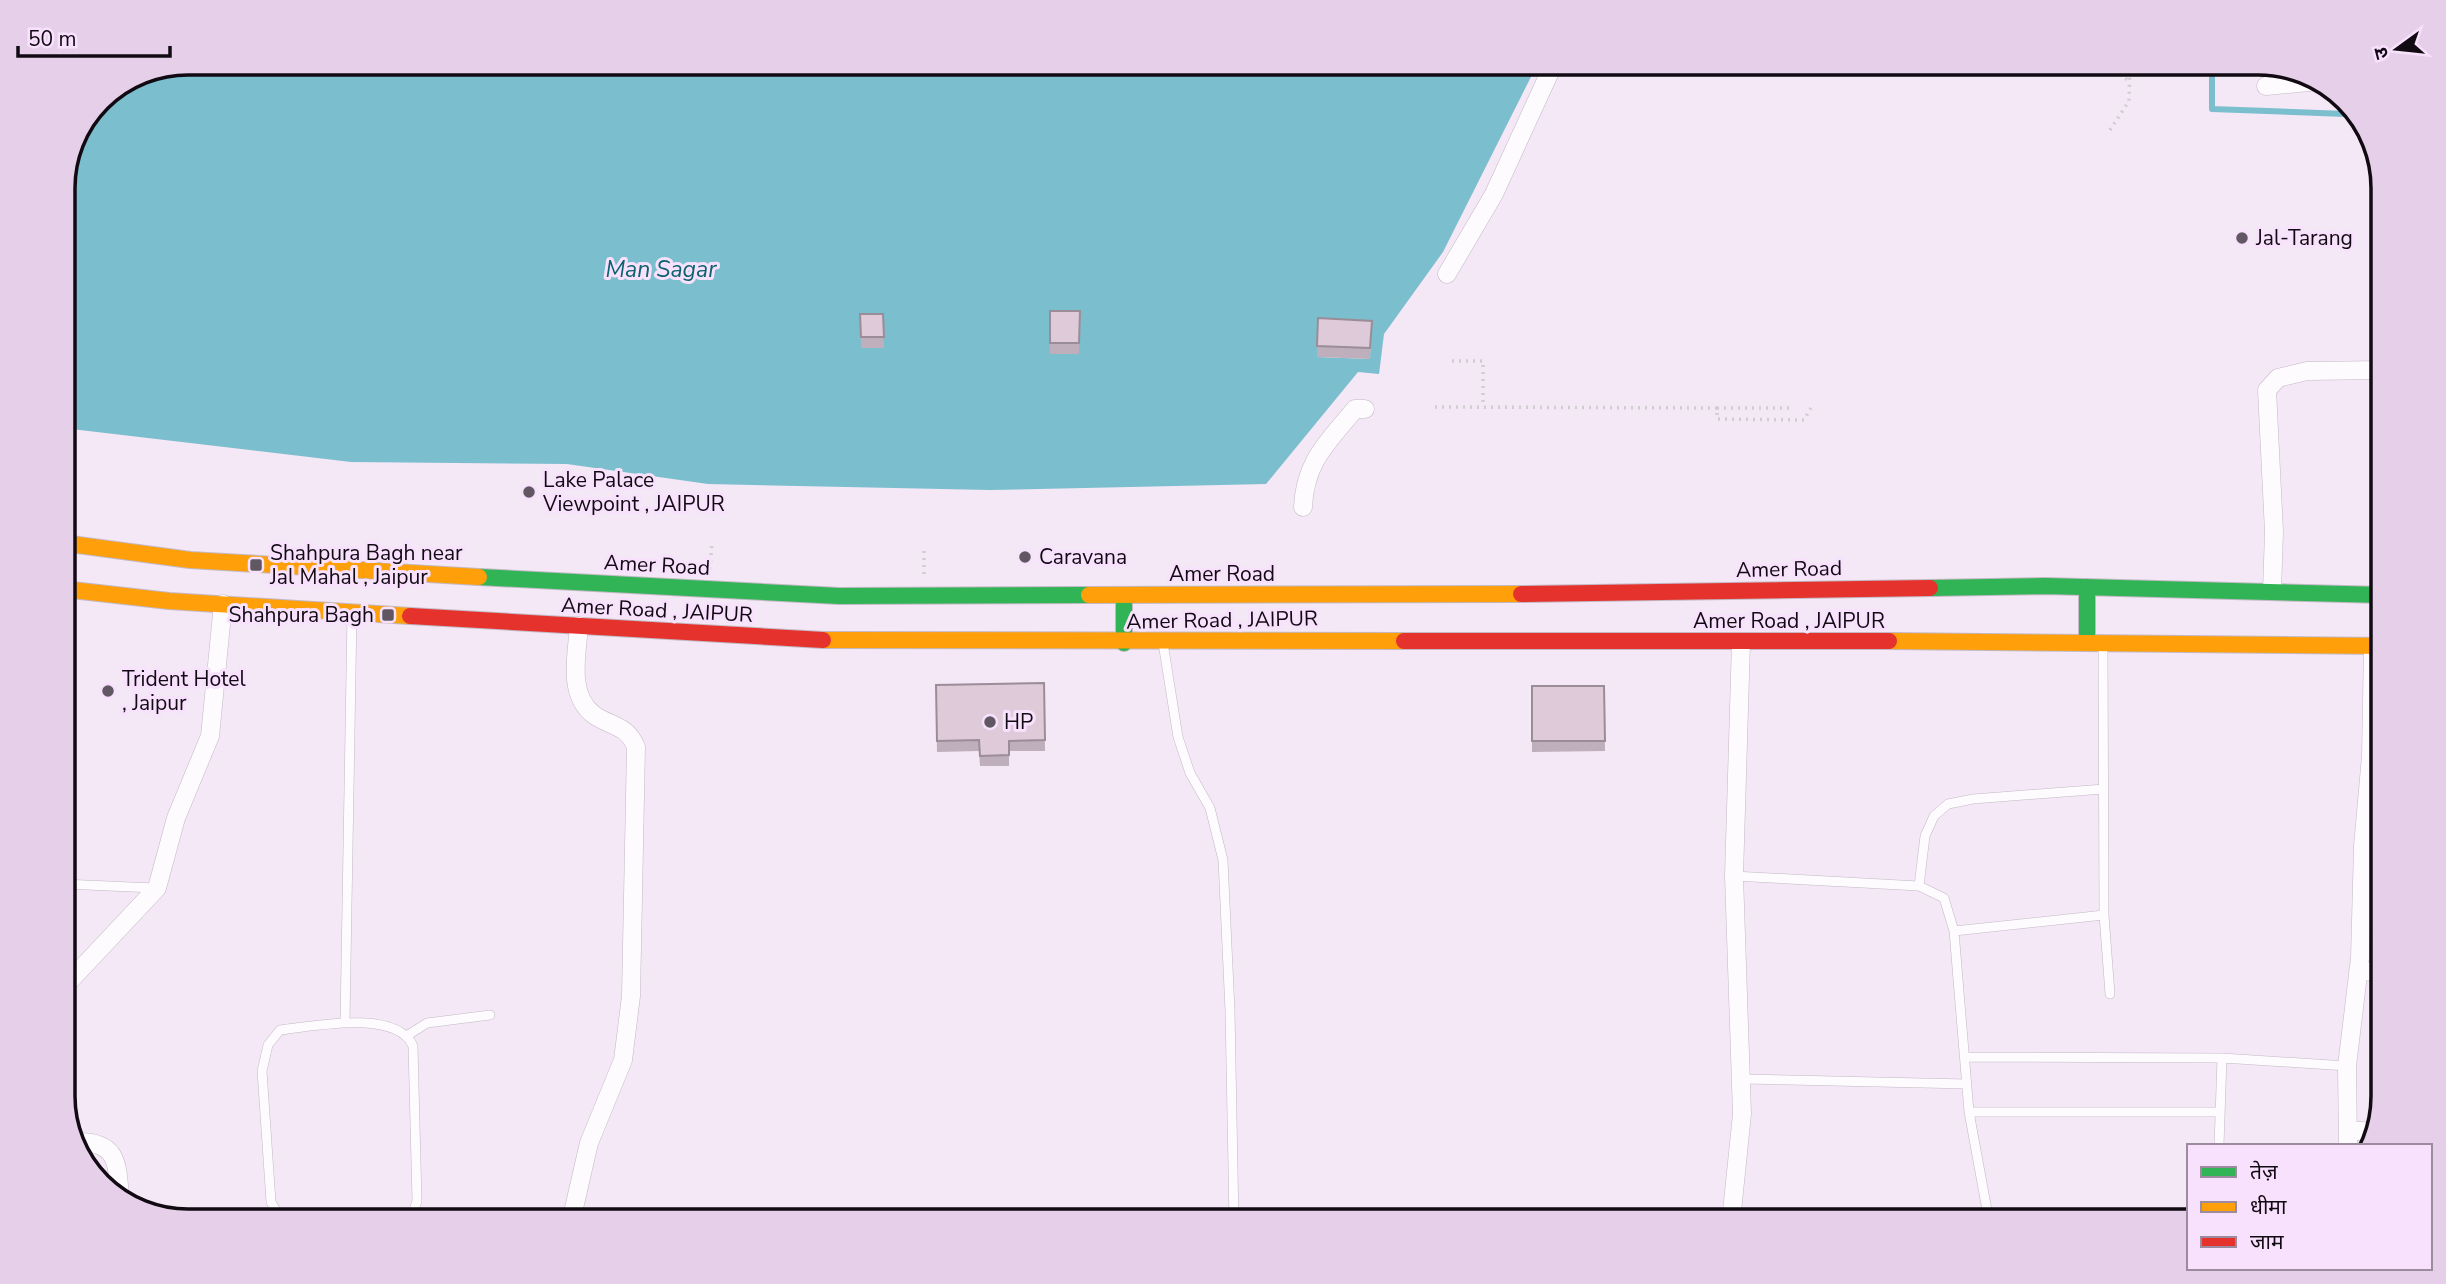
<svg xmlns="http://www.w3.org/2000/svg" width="2446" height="1284" font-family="'Nunito Sans','Noto Sans Devanagari',sans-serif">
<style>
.water{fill:#7bbece;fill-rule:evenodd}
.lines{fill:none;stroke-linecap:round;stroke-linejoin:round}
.stream{stroke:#7bbece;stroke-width:6}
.lane-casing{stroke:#c2b9c4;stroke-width:10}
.street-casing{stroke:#c2b9c4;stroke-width:19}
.fast-casing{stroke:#c2b9c4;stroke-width:18}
.slow-casing{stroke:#c2b9c4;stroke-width:18}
.jam-casing{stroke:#c2b9c4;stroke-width:18}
.path{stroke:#d0cdd1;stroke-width:3.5;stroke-dasharray:2 5;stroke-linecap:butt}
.lane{stroke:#fdfbfe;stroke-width:9}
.street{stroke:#fdfbfe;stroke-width:18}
.fast{stroke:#30b455;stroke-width:16}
.slow{stroke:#ff9f0a;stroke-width:16}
.jam{stroke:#e5322d;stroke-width:16}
.wall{fill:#bfaebb}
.building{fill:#decad9;stroke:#9b8d98;stroke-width:2}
.poi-dot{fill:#615762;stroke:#f8e1fc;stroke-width:2.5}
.labels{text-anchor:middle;stroke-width:6;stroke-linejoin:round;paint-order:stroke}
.poi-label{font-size:21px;fill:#120a13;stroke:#f8e1fc;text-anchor:start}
.street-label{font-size:21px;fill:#120a13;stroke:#f8e1fc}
.water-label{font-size:23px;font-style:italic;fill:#0c626e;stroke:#f8e1fc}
.rim{fill:none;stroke:#120a13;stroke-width:3.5}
</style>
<rect width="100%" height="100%" fill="#f4e7f6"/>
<!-- water -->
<path class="water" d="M189 63H1538L1443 252 1384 334 1379 374 1358 372 1266 484 990 490 708 484 567 464 351 462 63 428V181L100 100 141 72ZM1371 332 1370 359 1317 357Z"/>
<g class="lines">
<!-- stream -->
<path class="stream" d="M2212 63V109L2346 114 2365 127"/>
<!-- lane casing -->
<g class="lane-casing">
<path id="lane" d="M1163 643 1178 737 1190 773 1210 808 1223 860 1230 1011 1234 1221
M2103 646 2104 915 2110 994
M1734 876 1919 886 1944 898 1954 931
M63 884 155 888
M1919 886 1925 836 1934 816 1948 804 1973 799 2104 789
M345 1022 352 614
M408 1035 427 1023 490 1015
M1966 1057 2222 1058 2347 1066
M1742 1079 1967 1084
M1969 1112H2220
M2219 1146 2222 1058
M282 1221 271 1202 262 1071 268 1045 280 1030C313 1026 397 1009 413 1046L417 1201 412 1216 405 1221
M1989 1221 1969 1112 1954 931 2104 915"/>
</g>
<!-- street casing -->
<g class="street-casing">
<path id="street" d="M2266 86 2319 81
M1447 274 1494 194 1554 63
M1303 507C1305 461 1328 442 1355 409H1365
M2272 591 2274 532 2267 390 2278 378 2307 371 2383 370
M2358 971 2383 972
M63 988 157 888 176 818 210 736 223 604
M2348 1130 2374 1132
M76 1142C118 1141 117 1163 120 1197
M2348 1146 2347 1066 2360 958 2363 846 2371 756 2373 646
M186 1218V1220
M571 1221 589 1143 623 1060 631 996 636 747C627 725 612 727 594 715 567 695 577 654 579 626
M1731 1221 1742 1114 1734 876 1741 642"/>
</g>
<!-- fast casing -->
<g class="fast-casing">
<path id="fast" d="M479 577 839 596 1089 595
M2087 587V643
M1930 588 2045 586 2383 595
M1124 595V643"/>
</g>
<!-- slow casing -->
<g class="slow-casing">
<path id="slow" d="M63 543 190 560 479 577
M63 589 169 601 410 616
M1089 595 1521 594
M823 640 1404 641
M1889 641 2383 646"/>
</g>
<!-- jam casing -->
<g class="jam-casing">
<path id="jam" d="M1521 594 1930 588
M410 616 823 640
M1404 641H1889"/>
</g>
<!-- path -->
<path class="path" d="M2102 63 2129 81
M2110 130 2129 101 2130 63
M1452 361H1483V407
M1435 407 1717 408
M1789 408H1717V419L1804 420 1811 408
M710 569 712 542
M924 574V548"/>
<!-- lane -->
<use href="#lane" class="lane"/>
<!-- street -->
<use href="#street" class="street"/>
<!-- fast -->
<use href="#fast" class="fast"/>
<!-- slow -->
<use href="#slow" class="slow"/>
<!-- jam -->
<use href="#jam" class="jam"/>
</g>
<!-- wall -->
<path class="wall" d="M1050 311H1080L1079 354H1050Z
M860 314H883L884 348H861Z
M1372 321 1370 359 1317 357V346Z
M1044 683 1045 751H1009V766H980L979 751 937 752 936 685Z
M1532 686H1604L1605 751 1532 752Z"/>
<!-- building -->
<path class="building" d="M1050 311H1080L1079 343H1050Z
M860 314H883L884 337H861Z
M1318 318 1372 321 1370 348 1317 346Z
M1044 683 1045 740 1009 741V755L980 756 979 740 937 741 936 685Z
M1532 686H1604L1605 741H1532Z"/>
<!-- markers -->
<g class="poi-dot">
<circle cx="2242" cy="238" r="7"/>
<circle cx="529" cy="492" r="7"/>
<circle cx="1025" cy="557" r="7"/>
<rect x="249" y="558" width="14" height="14" rx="3.5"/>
<rect x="381" y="608" width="14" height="14" rx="3.5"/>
<circle cx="108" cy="691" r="7"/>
<circle cx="990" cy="722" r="7"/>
</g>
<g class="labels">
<!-- poi labels -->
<g class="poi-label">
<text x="2256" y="245">Jal-Tarang</text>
<text x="543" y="487">Lake Palace<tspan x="543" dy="24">Viewpoint , JAIPUR</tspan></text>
<text x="270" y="560">Shahpura Bagh near<tspan x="270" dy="24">Jal Mahal , Jaipur</tspan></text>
<text x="1039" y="564">Caravana</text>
<text x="374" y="622" text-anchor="end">Shahpura Bagh</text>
<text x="122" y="686">Trident Hotel<tspan x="122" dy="24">, Jaipur</tspan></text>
<text x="1004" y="729">HP</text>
</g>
<!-- street labels -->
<g class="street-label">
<text transform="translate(657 565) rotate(3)" y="7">Amer Road</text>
<text transform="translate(1789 569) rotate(-1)" y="7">Amer Road</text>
<text x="1222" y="581">Amer Road</text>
<text transform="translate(657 610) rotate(3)" y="7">Amer Road , JAIPUR</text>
<text transform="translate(1222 620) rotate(-1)" y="7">Amer Road , JAIPUR</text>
<text x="1789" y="628">Amer Road , JAIPUR</text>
</g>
<!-- water labels -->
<g class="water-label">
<text x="661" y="277">Man Sagar</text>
</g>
</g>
<!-- crop -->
<path d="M0 0H2446V1284H0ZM188 75H2258A113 113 0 0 1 2371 188V1096A113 113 0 0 1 2258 1209H188A113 113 0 0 1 75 1096V188A113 113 0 0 1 188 75Z" fill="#e6d0e9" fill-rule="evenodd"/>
<path class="rim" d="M188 75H2258A113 113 0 0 1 2371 188V1096A113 113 0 0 1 2258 1209H188A113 113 0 0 1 75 1096V188A113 113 0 0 1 188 75Z"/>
<!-- legend -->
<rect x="2187" y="1144" width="245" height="126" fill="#f8e1fc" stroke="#9c8b9f" stroke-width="2"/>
<rect x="2201" y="1167" width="35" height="10" fill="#30b455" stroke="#9c8b9f" stroke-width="2"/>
<text x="2250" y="1179" font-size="21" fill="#120a13">तेज़</text>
<rect x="2201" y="1202" width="35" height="10" fill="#ff9f0a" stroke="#9c8b9f" stroke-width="2"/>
<text x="2250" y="1214" font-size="21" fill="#120a13">धीमा</text>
<rect x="2201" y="1237" width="35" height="10" fill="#e5322d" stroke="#9c8b9f" stroke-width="2"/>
<text x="2250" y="1249" font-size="21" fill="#120a13">जाम</text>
<!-- north arrow -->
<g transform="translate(2397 49) rotate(255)" stroke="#f8e1fc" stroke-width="5" paint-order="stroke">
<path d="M0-5L12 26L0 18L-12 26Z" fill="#120a13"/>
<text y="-10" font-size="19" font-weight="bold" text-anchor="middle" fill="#120a13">उ</text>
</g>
<!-- scale -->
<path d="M18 46v10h152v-10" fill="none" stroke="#120a13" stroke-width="3.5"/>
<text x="28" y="46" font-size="21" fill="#120a13" stroke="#f8e1fc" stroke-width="5" paint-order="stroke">50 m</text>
</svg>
